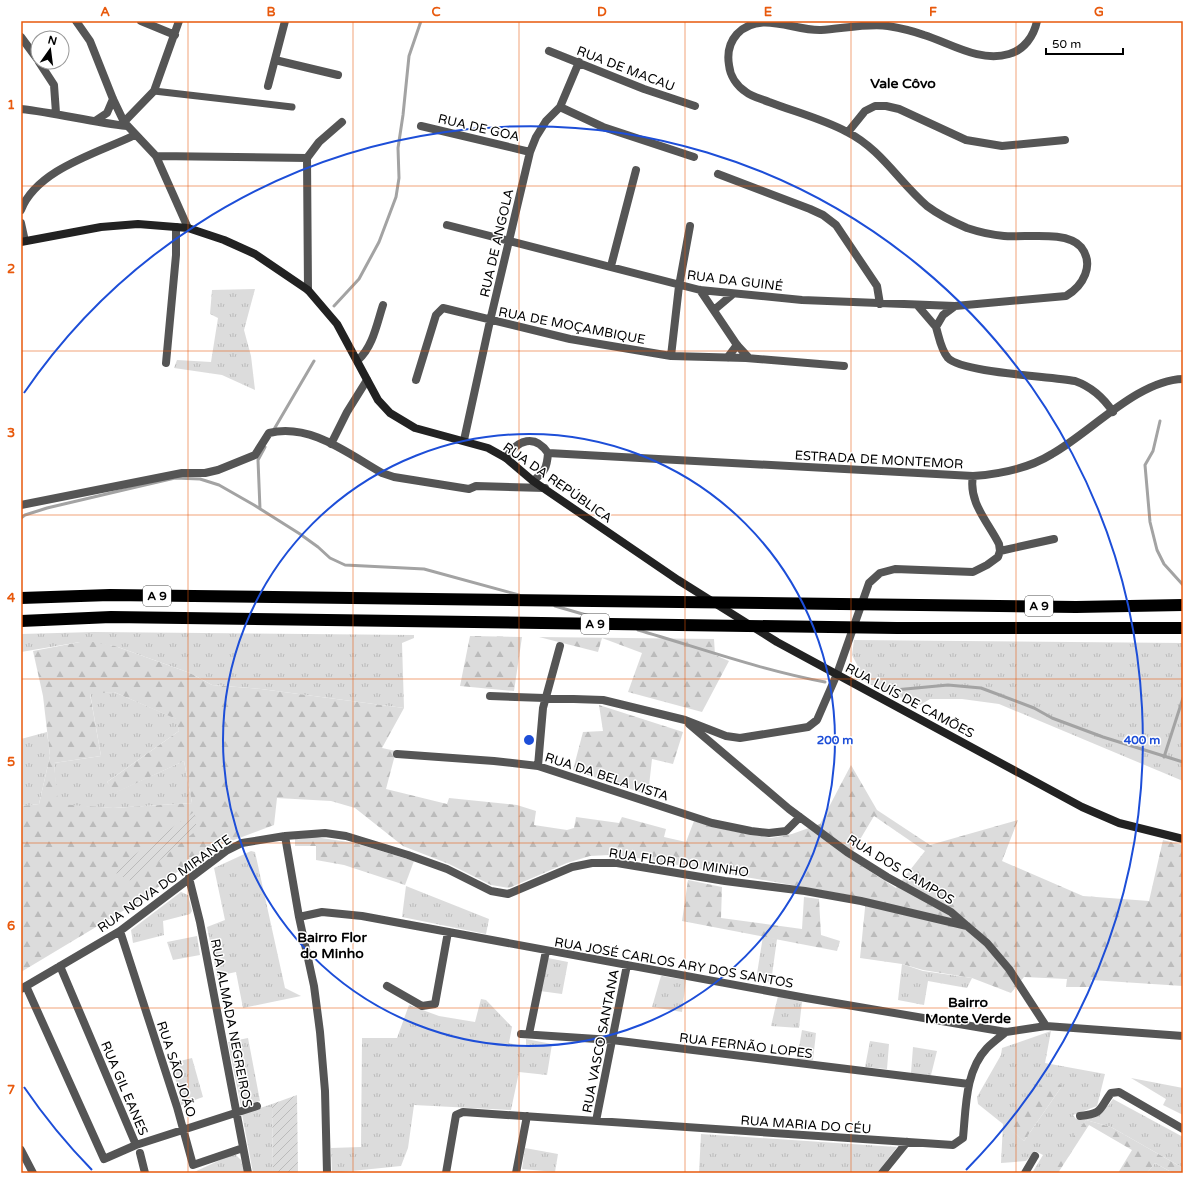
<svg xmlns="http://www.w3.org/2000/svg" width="1204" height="1194" font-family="'Varela Round',sans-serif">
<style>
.grass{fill:url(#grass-tufts);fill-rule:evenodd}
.forest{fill:url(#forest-firs);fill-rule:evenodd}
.garden{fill:url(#garden-furrows)}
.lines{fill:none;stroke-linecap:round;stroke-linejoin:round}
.stream{stroke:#a3a3a3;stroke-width:3}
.pedestrian{stroke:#555;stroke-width:7}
.minor{stroke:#555;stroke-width:8}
.tertiary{stroke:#555;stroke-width:8}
.secondary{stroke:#222;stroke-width:8}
.motorway{stroke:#000;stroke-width:12}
.grid{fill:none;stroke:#e8590c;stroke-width:1;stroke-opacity:0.55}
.ring{fill:none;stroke:#1d4ed8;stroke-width:2}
.labels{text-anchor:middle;stroke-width:3;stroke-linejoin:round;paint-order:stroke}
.shield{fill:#fff;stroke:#4c4c4c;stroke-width:1}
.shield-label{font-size:12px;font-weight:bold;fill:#000}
.street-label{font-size:13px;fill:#000;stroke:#fff}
.neighbourhood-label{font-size:14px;font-weight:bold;fill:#000;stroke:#fff}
.centre{fill:#1d4ed8;stroke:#fff;stroke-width:2}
.ring-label{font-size:12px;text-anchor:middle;font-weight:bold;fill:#1d4ed8;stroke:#fff;stroke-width:3;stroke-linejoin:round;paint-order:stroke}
.neatline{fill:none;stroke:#e8590c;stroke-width:1.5}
.grid-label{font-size:13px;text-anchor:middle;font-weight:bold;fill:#e8590c}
</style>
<defs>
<pattern id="grass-tufts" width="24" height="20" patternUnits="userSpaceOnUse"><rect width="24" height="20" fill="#dcdcdc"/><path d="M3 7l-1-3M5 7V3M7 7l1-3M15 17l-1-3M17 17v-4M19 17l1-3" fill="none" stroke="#bbb"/></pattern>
<pattern id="forest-firs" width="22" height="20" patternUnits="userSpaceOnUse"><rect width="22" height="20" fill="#dcdcdc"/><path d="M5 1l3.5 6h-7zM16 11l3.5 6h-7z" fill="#bbb"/></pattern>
<pattern id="garden-furrows" width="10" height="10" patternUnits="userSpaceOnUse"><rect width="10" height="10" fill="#dcdcdc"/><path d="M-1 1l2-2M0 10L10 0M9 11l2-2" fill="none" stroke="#bbb"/></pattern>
</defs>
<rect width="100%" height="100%" fill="#fff"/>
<!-- grass -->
<path class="grass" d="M255 289 244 330 251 356 255 390 222 375 174 368 177 360 211 362 218 318 210 314 212 290Z
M94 632 414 635V638L402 643 404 708 261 689 212 685 190 673 115 646 80 642 21 652V634Z
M854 640 1183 643V781L999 704 962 699H930L920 705 879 689 866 682 852 655Z
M114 692 177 719 179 731 107 782 116 792 184 761 192 803 113 808 57 805 54 763 101 756 90 693Z
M47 732 50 756 39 804 21 806V739Z
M251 851 255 852 285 988 301 996 243 1008 236 972 217 976 207 927 225 920 214 868Z
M406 886 489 919 486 934 402 917Z
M181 892 188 895 192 911 190 914 163 921 164 935 133 943 131 930Z
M197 936 200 955 173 960 167 942Z
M763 936 777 939 771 982 756 980Z
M548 958 568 962 562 994 540 991Z
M902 964 923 971 972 978 967 988 928 981 924 1005 898 1000Z
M661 976 686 980 682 1012 652 1007Z
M778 996 802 1002 799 1028 771 1026Z
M481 999 486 1000 512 1027 509 1043 526 1047V1039L552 1044 547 1075 519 1072 511 1110 414 1105 408 1148 401 1166 332 1173 331 1148 361 1147 362 1038H397L409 1005 439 1016 475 1022Z
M802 1030 816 1033 813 1060 797 1059Z
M1051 1031 1045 1063 1105 1074 1097 1106 1073 1115 1076 1119 1108 1106 1113 1099 1183 1137V1168L1111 1127 1086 1120 1050 1173H1032L1043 1155 1035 1151 1026 1161 1001 1163 1003 1124 978 1104 977 1097 1001 1055 1002 1048ZM1062 1086 1024 1141 1008 1127Z
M248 1038 260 1101 241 1106 228 1042Z
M870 1041 889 1044 887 1069 865 1067Z
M913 1047 937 1051 931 1075 911 1073Z
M192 1058 203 1097 181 1105 172 1063Z
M1131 1078 1183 1088V1115L1163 1105 1166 1099Z
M272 1104 273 1173H253L242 1114Z
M701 1134 897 1147 877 1173H699Z
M525 1148 558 1154 555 1172 522 1169Z
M231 1155H236L241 1160 244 1173H192Z
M1155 1163 1173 1173H1147Z"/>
<!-- forest -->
<path class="forest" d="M470 636 522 637 514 691 460 686Z
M539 637 714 639 715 655 729 661 702 712 628 692 642 653 602 638 598 652Z
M80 642H93L115 646 190 673 212 685 261 689 404 708 382 748 396 751 386 789 447 804 449 798 517 805 536 811 534 825 567 830 574 828 576 817 619 823 622 817 666 829 664 837 686 842 694 821 727 830 771 838 792 834 820 824 851 765 877 810 930 845 1018 820 1002 861 1083 896 1149 901 1163 840 1183 845V986L1091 980 1090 987H1066L1067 979 1024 977 1011 993 972 978 923 970 902 964 860 958 866 898 632 857 609 855 590 856 567 863 509 888 491 885 449 864 403 846 355 808 331 801 277 798 274 825 202 852 146 897 21 972V806L39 804 50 756 43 696 33 651ZM114 692 176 719 179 731 107 782 115 793 184 761 192 803 113 808 58 804 54 763 101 756 90 694ZM874 816 925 851 896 888 849 858Z
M599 705 683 732 673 764 652 759 648 795 573 770 583 732 603 731Z
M315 837 355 843 414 861 405 885 344 865 316 860V846H295V839Z
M688 880 722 887 721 918 802 929 804 897 819 899 821 935 840 941 837 951 682 921Z
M1048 1076 1062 1086 1024 1141 1007 1127Z
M1086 1120 1111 1127 1183 1168V1173H1173L1155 1163 1147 1173H1118L1132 1150 1089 1125 1058 1173H1050L1053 1163Z"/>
<!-- garden -->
<path class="garden" d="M194 812 197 830 133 882 112 871Z
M297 1095 298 1173H273L272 1104Z"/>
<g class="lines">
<!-- stream -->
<path class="stream" d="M334 306 359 279 379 242 396 197 399 178 398 148 403 115 409 56 421 21
M1160 421 1153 451 1145 465 1150 522 1157 550 1164 564 1183 585
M273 431 314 361
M260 509 258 460 265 447
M21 518 25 515 47 508 132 488 175 478 200 479 219 485 254 505 300 534 318 547 330 558 345 565 424 569 519 595
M555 606 600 619
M638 630C700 648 761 670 825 682
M884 691 948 685 981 688 1034 708 1052 718 1103 737 1183 762
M1164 757 1183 698"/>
<!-- pedestrian -->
<path class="pedestrian" d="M154 91 292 107"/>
<!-- minor -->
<path class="minor" d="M76 21 90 41 113 99 124 122 156 156 188 228
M141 21 175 35
M1037 21C1034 36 1024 50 1009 54 980 63 950 43 924 35 913 31 900 28 888 26 868 23 841 29 821 30 793 31 760 10 737 34 729 43 727 53 729 65 730 76 737 86 746 92 752 97 762 99 769 102 795 112 823 119 847 132 881 149 899 182 927 206 939 215 953 222 967 228 979 232 992 235 1004 236 1024 238 1067 230 1081 247 1095 265 1083 286 1066 296L955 306 943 315 936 327C939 337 941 350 948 358 963 373 1050 376 1075 381 1092 387 1103 397 1113 412
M21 37 38 60
M549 51 644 89 695 106
M275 60 338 75
M39 62 54 85 56 113
M268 86 285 21
M560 107 603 127 694 157
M21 109C57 113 91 122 127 126
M95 121 107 113 113 99
M124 122 154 91 179 21
M421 126 530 152
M848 132 865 111 875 106H886L899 109 966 140 1002 146 1065 140
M156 156 307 158
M718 174 810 209 823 215 836 225 877 286 880 304
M21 210C37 169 98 153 135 135
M21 223 25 241
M447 225 700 290 802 300 955 306
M611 266 636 170
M308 290 307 158 319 142 342 122
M700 290 737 345 749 358
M918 306 936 327
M714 310 733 294
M671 356 679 286 690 226
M358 360C373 347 377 323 383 305
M166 363 176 255V227
M416 380 436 315 443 308 570 339 671 356 746 358 844 366
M464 440 490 321 530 152 536 137 546 121 560 107 579 62
M331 444 347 412 367 380
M548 453 973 476C1001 474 1028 469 1052 454 1091 432 1138 380 1183 379
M506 458C518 439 535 434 548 453 547 468 545 471 533 481
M21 505 182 473H205L218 470 255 455 269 433C311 423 348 454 382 473L394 477 469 489 476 486 545 488
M1000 551 1054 539
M490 696 603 700 685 720 726 736 740 738 808 727 817 720 837 674 869 583 880 573 895 569 973 572 987 565 998 557 1000 551 999 544C988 522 968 502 973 476
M689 724 789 809 847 852 887 877 951 912 967 926 987 943 1009 969 1046 1026
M397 754 494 761 538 766 712 823 751 831 769 833 786 831 800 817
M538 766 543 708 560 646
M285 836 299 917 314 986 320 1032 325 1091 327 1173
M189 878 200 922 248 1173
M299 917 322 912 362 916 806 998 1006 1032 1046 1026 1183 1036
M120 931 177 1107 193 1165 243 1148
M26 986 104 1159 136 1145 60 966
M387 986 422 1006 435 1004 448 932
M21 989 120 931 226 851 242 843 285 836 325 833 346 836 408 855 447 869 491 891 508 894 572 867 592 863H617L725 881 805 891 861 901 967 926
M521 1034 612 1040 969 1084
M529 1034 546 951
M1080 1116C1103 1114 1099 1109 1111 1093L1119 1092 1183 1129
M596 1121 627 965
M136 1145 257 1106
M21 1150 33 1173
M140 1153 145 1173
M446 1173 456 1115 463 1112 953 1145 963 1138C966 1108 965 1071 987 1048 993 1042 1000 1037 1006 1032
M516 1173 527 1116
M882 1173 907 1142
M1025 1173 1035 1156"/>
<!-- tertiary -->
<path class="tertiary" d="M728 357 737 345"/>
<!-- secondary -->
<path class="secondary" d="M21 242 101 227 138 224 188 228 224 240 255 254 308 290 337 324 378 400 390 413 415 428 488 448 506 458 533 481 678 580 777 642 1082 807 1119 823 1183 839"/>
<!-- motorway -->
<path class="motorway" d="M21 598 110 595 1076 607 1183 605
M21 621 111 617 897 628H1183"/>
</g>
<!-- grid -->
<path class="grid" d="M188 21V1173M353 21V1173M519 21V1173M685 21V1173M851 21V1173M1016 21V1173M21 186H1183M21 351H1183M21 515H1183M21 679H1183M21 843H1183M21 1008H1183"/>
<!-- distance rings -->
<g class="ring">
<circle cx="529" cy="740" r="306"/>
<path d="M92 1170A613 613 0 0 1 24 1087M24 393A613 613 0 1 1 966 1170"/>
</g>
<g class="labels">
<!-- shield labels -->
<g class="shield">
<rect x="143" y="586" width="28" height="20" rx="3"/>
<rect x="1025" y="596" width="28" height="20" rx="3"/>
<rect x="581" y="614" width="28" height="20" rx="3"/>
</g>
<g class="shield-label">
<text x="157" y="600">A 9</text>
<text x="1039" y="610">A 9</text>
<text x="595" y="628">A 9</text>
</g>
<!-- street labels -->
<g class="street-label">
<text transform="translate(626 68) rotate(21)" y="5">RUA DE MACAU</text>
<text transform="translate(479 127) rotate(13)" y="5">RUA DE GOA</text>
<text transform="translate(496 243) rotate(-77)" y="5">RUA DE ANGOLA</text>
<text transform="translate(735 280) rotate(7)" y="5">RUA DA GUINÉ</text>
<text transform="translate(572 325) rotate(11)" y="5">RUA DE MOÇAMBIQUE</text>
<text transform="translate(879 459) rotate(3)" y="5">ESTRADA DE MONTEMOR</text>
<text transform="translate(558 482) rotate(35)" y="5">RUA DA REPÚBLICA</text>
<text transform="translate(910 700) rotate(28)" y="5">RUA LUÍS DE CAMÕES</text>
<text transform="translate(607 776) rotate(18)" y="5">RUA DA BELA VISTA</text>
<text transform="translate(679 862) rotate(8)" y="5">RUA FLOR DO MINHO</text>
<text transform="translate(901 869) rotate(31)" y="5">RUA DOS CAMPOS</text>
<text transform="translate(164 883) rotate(-35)" y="5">RUA NOVA DO MIRANTE</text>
<text transform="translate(674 962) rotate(10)" y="5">RUA JOSÉ CARLOS ARY DOS SANTOS</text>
<text transform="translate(232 1023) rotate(79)" y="5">RUA ALMADA NEGREIROS</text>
<text transform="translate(600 1041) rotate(-79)" y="5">RUA VASCO SANTANA</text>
<text transform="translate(746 1045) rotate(7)" y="5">RUA FERNÃO LOPES</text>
<text transform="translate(177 1069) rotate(72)" y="5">RUA SÃO JOÃO</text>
<text transform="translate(125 1088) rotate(67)" y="5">RUA GIL EANES</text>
<text transform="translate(806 1124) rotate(4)" y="5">RUA MARIA DO CÉU</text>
</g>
<!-- neighbourhood labels -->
<g class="neighbourhood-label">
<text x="903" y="88">Vale Côvo</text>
<text x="332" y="942">Bairro Flor<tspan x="332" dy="16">do Minho</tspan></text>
<text x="968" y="1007">Bairro<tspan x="968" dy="16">Monte Verde</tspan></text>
</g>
</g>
<circle cx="529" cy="740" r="6" class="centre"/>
<g class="ring-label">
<text x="835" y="744">200 m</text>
<text x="1142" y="744">400 m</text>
</g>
<!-- border -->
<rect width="1204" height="1194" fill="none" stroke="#ffffff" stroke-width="44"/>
<!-- north arrow -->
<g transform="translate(50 50) rotate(14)"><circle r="19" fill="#ffffff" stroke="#999999"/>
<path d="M0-3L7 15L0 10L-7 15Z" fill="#000000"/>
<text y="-6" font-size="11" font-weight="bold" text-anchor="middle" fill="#000000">N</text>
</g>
<!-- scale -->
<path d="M1046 48v6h77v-6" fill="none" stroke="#000000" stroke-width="2"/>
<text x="1052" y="48" font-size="12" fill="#000000" stroke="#ffffff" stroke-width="3" paint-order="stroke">50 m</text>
<rect x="22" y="22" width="1160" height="1150" class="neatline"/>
<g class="grid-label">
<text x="105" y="16">A</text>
<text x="271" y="16">B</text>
<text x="436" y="16">C</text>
<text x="602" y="16">D</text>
<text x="768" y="16">E</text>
<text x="933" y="16">F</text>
<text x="1099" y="16">G</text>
<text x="11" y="109">1</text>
<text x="11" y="273">2</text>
<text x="11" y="437">3</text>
<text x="11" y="602">4</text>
<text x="11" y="766">5</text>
<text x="11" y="930">6</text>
<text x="11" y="1094">7</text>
</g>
</svg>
